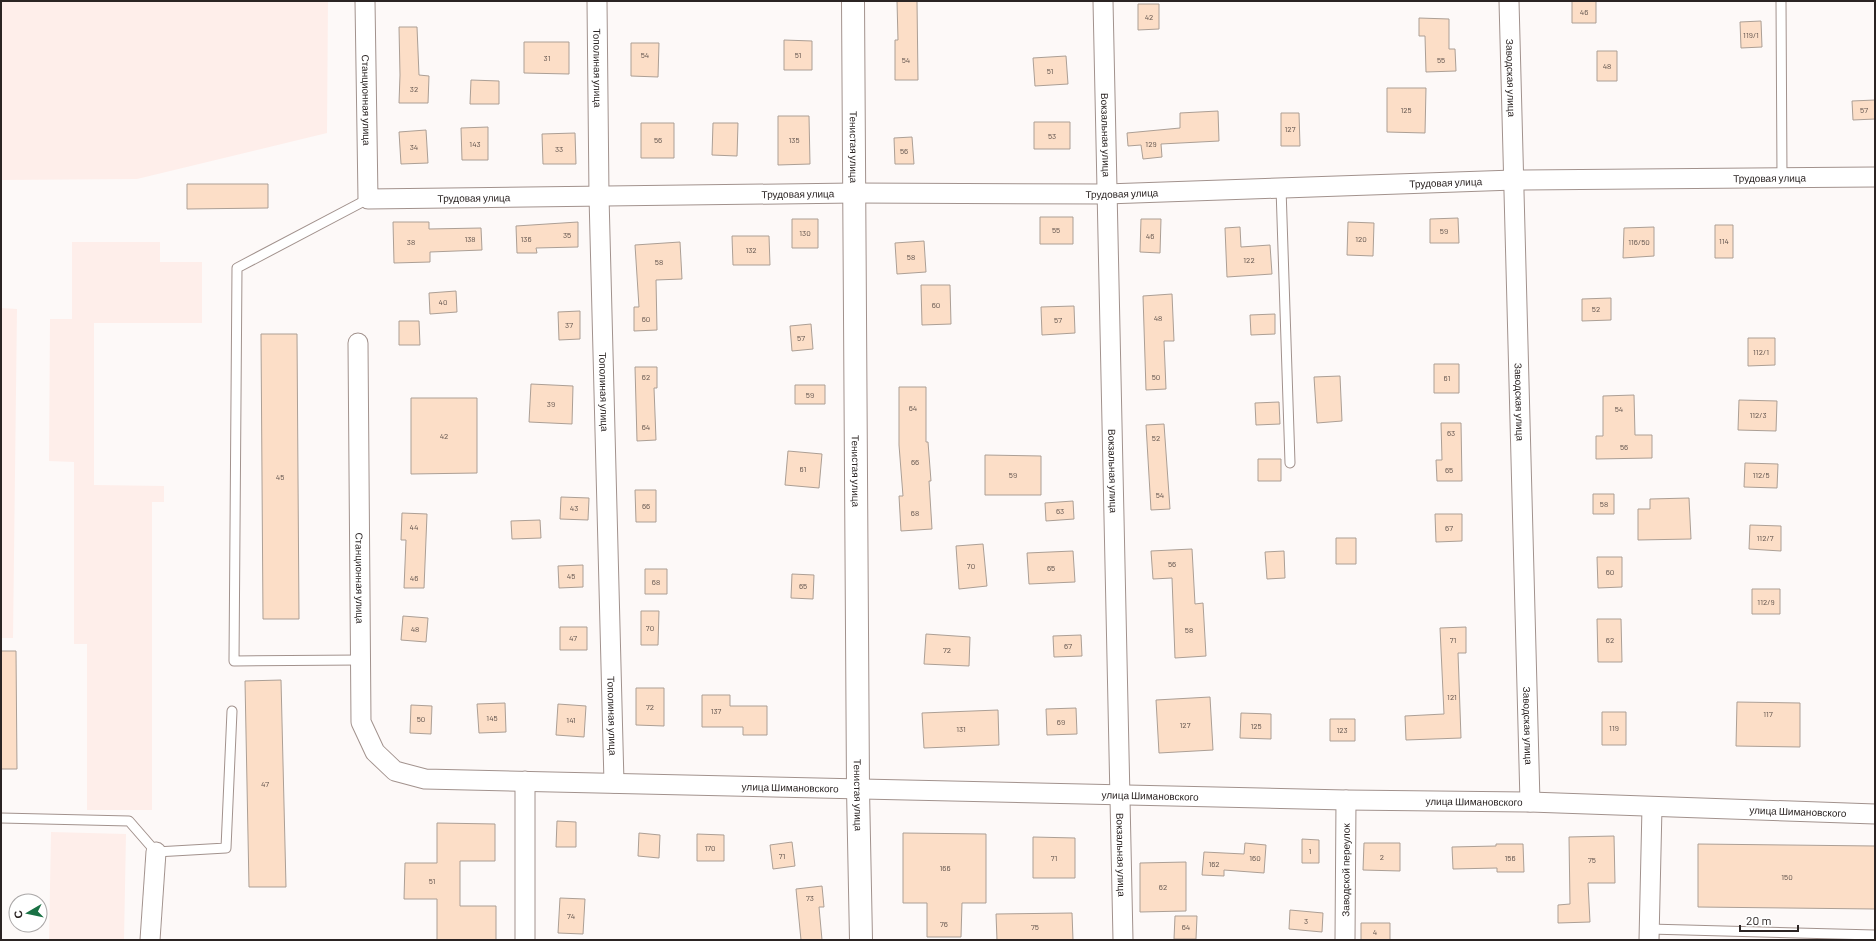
<svg xmlns="http://www.w3.org/2000/svg" width="1876" height="941" font-family="Barlow,sans-serif">
<style>
.built{fill:#feeeea}
.building{fill:#fcdec7;stroke:#ac9f95}
.lines{fill:none;stroke-linecap:round;stroke-linejoin:round}
.service-casing{stroke:#a2928d;stroke-width:11}
.minor-casing{stroke:#a2928d;stroke-width:21}
.tertiary-casing{stroke:#a2928d;stroke-width:24}
.service{stroke:#fff;stroke-width:9}
.minor{stroke:#fff;stroke-width:19}
.tertiary{stroke:#fff;stroke-width:22}
.labels{text-anchor:middle;stroke-width:3.5;stroke-linejoin:round;paint-order:stroke}
.number-label{font-size:8px;fill:#5f524c}
.street-label{font-size:10px;fill:#2b2423;stroke:#fff}
</style>
<rect width="100%" height="100%" fill="#fdf9f8"/>
<!-- built -->
<path class="built" d="M1 1H328L327 133 137 179 1 180Z
M72 242H160V262H202V323H94V485L164 486V502H152V810H87V644H74V462L49 461 50 319H72Z
M1 308 17 309 13 638H1Z
M51 832 126 834 124 940H49Z"/>
<!-- building -->
<path class="building" d="M897 1H917L918 80H895V40H898Z
M1572 1H1596V23H1572Z
M1138 4H1159V29L1138 30Z
M1419 18 1449 19V49H1455L1456 71 1426 72 1425 36H1419Z
M1761 21 1762 47 1741 48 1740 22Z
M399 27H417L419 75 429 76 428 103H399L400 75Z
M784 40 812 41V70H784Z
M524 42H569V74L524 73Z
M631 43H659L658 77 631 76Z
M1597 51H1617V81H1597Z
M1066 56 1068 84 1035 86 1033 58Z
M471 80 499 81V104H470Z
M1387 88H1426L1425 133 1387 132Z
M1875 100V119L1853 120 1852 101Z
M1218 111 1219 141 1161 144 1162 157 1143 159 1141 145 1128 146 1127 133 1180 128V113Z
M1281 113H1299L1300 146H1281Z
M778 116H809L810 164 778 165Z
M1034 122H1070V149H1034Z
M641 123H674V158H641Z
M713 123H738L737 156 712 155Z
M488 127V160H462L461 128Z
M426 130 428 163 401 164 399 132Z
M575 133 576 164H543L542 134Z
M912 137 914 164H895L894 138Z
M187 184H268V208L187 209Z
M1040 217H1073V244H1040Z
M1458 218 1459 243H1430V219Z
M792 219H818V248H792Z
M1141 219H1161L1160 253 1140 252Z
M393 222H429V229L481 228 482 250 430 252V262L394 263Z
M578 222V247L536 248 537 253H517L516 226Z
M1348 222 1374 223 1373 256 1347 255Z
M1715 225H1733V258H1715Z
M1240 227 1241 247 1270 245 1272 274 1227 277 1225 228Z
M1654 227V256L1623 258 1624 228Z
M732 236H769L770 265H733Z
M924 241 926 272 897 274 895 243Z
M680 242 682 279 656 280 657 330 634 331V307H639L635 245Z
M921 285H950L951 324 922 325Z
M456 291 457 312 430 314 429 293Z
M1172 294 1174 341H1164L1166 389 1146 390 1143 296Z
M1611 298V320L1582 321V299Z
M1074 306 1075 333 1042 335 1041 307Z
M580 311V339L559 340 558 312Z
M1275 314V334L1251 335 1250 315Z
M399 321H419L420 345H399Z
M811 324 813 349 792 351 790 326Z
M261 334H297L299 619H263Z
M1748 338H1775V365L1748 366Z
M1434 364H1459V393H1434Z
M635 367H657V388H654L656 440 637 441Z
M1340 376 1342 421 1317 423 1314 377Z
M531 384 573 386 572 424 529 422Z
M795 385H825V404H795Z
M899 387H926V442H928L931 481H929L932 529 901 531 899 496H903L899 445Z
M1634 395 1635 435H1652V458L1596 459V436H1603V396Z
M411 398H477V473L411 474Z
M1739 400 1777 401 1776 431 1738 430Z
M1279 402 1280 424 1256 425 1255 403Z
M1441 423H1461L1462 481H1437L1436 460H1442Z
M1164 424 1170 509 1151 510 1146 425Z
M788 451 822 454 819 488 785 485Z
M985 455 1041 456V495H985Z
M1258 459H1281V481H1258Z
M1745 463 1778 464 1777 488 1744 487Z
M635 490H656V522H636Z
M1593 494H1614V514H1593Z
M561 497 589 498 588 520 560 519Z
M1689 498 1691 539 1638 540V509H1650V499Z
M1073 501 1074 519 1046 521 1045 503Z
M402 513 427 514 424 588H404L406 540H401Z
M1435 514H1462V541L1436 542Z
M540 520 541 538 512 539 511 521Z
M1750 525 1781 526V551L1749 549Z
M1336 538H1356V564H1336Z
M983 544 987 586 959 589 956 546Z
M1192 549 1195 604 1203 603 1206 656 1175 658 1172 578 1153 579 1151 551Z
M1073 551 1075 582 1029 584 1027 553Z
M1284 551 1285 578 1267 579 1265 552Z
M1597 557H1622V587L1598 588Z
M583 565V587L559 588 558 566Z
M645 569H667V594H645Z
M792 574 814 575 813 599 791 598Z
M1752 589H1780V614H1752Z
M641 611H659L658 645H641Z
M403 616 428 618 426 642 401 640Z
M1597 619H1621L1622 662H1598Z
M560 627H587V650H560Z
M1466 627V653H1458L1461 738 1406 740 1405 716 1444 714 1440 628Z
M926 634 970 637 969 666 924 664Z
M1081 635 1082 656 1054 657 1053 636Z
M1 651H16L17 769H1Z
M281 680 286 887H249L245 681Z
M636 688H664V726L636 725Z
M702 695H730V706H767V735H743V727H702Z
M1210 697 1213 750 1159 753 1156 700Z
M1737 702 1800 703V747L1736 746Z
M505 703 506 732 479 733 477 704Z
M558 704 586 706 584 737 556 735Z
M411 705 432 706 431 734 410 733Z
M1076 708 1077 734 1047 735 1046 709Z
M998 710 999 745 924 748 922 713Z
M1602 712H1626V745H1602Z
M1241 713 1271 714V739L1240 738Z
M1330 719H1355V741H1330Z
M557 821 576 822V847H556Z
M437 823 495 824V861H460V906H496V940H437V899H404L405 863H437Z
M639 833 660 835 659 858 638 856Z
M903 833 986 834V903H962L961 937H927V903H903Z
M697 834 724 835V861H697Z
M1614 836 1615 883H1588L1590 922 1558 923V905L1570 904 1569 837Z
M1033 837 1075 838V878H1033Z
M1302 839 1319 840V863H1302Z
M792 842 795 866 773 869 770 845Z
M1245 843 1266 845 1264 873 1224 870V876L1202 875 1204 852 1244 854Z
M1364 843H1400V871L1363 870Z
M1496 844H1523L1524 872H1497V868L1453 869 1452 847 1496 846Z
M1698 844 1875 846V909L1698 907Z
M1186 862V911L1140 912V863Z
M822 886 824 907H819L822 940H801L796 889Z
M560 898 585 899 583 934 558 933Z
M1290 910 1323 913 1322 932 1289 929Z
M1072 913 1073 940H997L996 914Z
M1175 916H1197L1196 939H1174Z
M1361 923H1390V940H1361Z"/>
<g class="lines">
<!-- service casing -->
<g class="service-casing">
<path id="service" d="M1781 1 1782 178
M1281 188 1290 463
M361 660 234 661 237 268 368 199
M1 818 129 821 156 852 226 848 232 711
M1649 929 1875 935"/>
</g>
<!-- minor casing -->
<g class="minor-casing">
<g id="minor">
<path id="s1" d="M365 1 368 199 854 193 1106 194 1514 180 1875 177"/>
<path id="s2" d="M597 1 599 196 614 783"/>
<path id="s3" d="M1103 1 1123 940"/>
<path id="s4" d="M1509 1 1530 802"/>
<path id="s5" d="M358 343 361 722 375 752 395 771 425 779 1346 800 1530 802 1875 814"/>
<path d="M150 940 156 852"/>
<path d="M525 940V781"/>
<path id="s6" d="M1345 940 1346 800"/>
<path d="M1649 940 1652 807"/>
</g>
</g>
<!-- tertiary casing -->
<g class="tertiary-casing">
<g id="tertiary">
<path id="s7" d="M853 1 858 789 861 940"/>
</g>
</g>
<!-- service -->
<use href="#service" class="service"/>
<!-- minor -->
<use href="#minor" class="minor"/>
<!-- tertiary -->
<use href="#tertiary" class="tertiary"/>
</g>
<g class="labels">
<!-- number labels -->
<g class="number-label">
<text x="1584" y="15">46</text>
<text x="1149" y="20">42</text>
<text x="1751" y="38">119/1</text>
<text x="645" y="58">54</text>
<text x="798" y="58">51</text>
<text x="547" y="61">31</text>
<text x="906" y="63">54</text>
<text x="1441" y="63">55</text>
<text x="1607" y="69">48</text>
<text x="1050" y="74">51</text>
<text x="414" y="92">32</text>
<text x="1406" y="113">125</text>
<text x="1864" y="113">57</text>
<text x="1290" y="132">127</text>
<text x="1052" y="139">53</text>
<text x="658" y="143">56</text>
<text x="794" y="143">135</text>
<text x="475" y="147">143</text>
<text x="1151" y="147">129</text>
<text x="414" y="150">34</text>
<text x="559" y="152">33</text>
<text x="904" y="154">56</text>
<text x="1056" y="233">55</text>
<text x="1444" y="234">59</text>
<text x="805" y="236">130</text>
<text x="567" y="238">35</text>
<text x="1150" y="239">46</text>
<text x="470" y="242">138</text>
<text x="526" y="242">136</text>
<text x="1361" y="242">120</text>
<text x="1724" y="244">114</text>
<text x="411" y="245">38</text>
<text x="1639" y="245">116/50</text>
<text x="751" y="253">132</text>
<text x="911" y="260">58</text>
<text x="1249" y="263">122</text>
<text x="659" y="265">58</text>
<text x="443" y="305">40</text>
<text x="936" y="308">60</text>
<text x="1596" y="312">52</text>
<text x="1158" y="321">48</text>
<text x="646" y="322">60</text>
<text x="1058" y="323">57</text>
<text x="569" y="328">37</text>
<text x="801" y="341">57</text>
<text x="1761" y="355">112/1</text>
<text x="646" y="380">62</text>
<text x="1156" y="380">50</text>
<text x="1447" y="381">61</text>
<text x="810" y="398">59</text>
<text x="551" y="407">39</text>
<text x="913" y="411">64</text>
<text x="1619" y="412">54</text>
<text x="1758" y="418">112/3</text>
<text x="646" y="430">64</text>
<text x="1451" y="436">63</text>
<text x="444" y="439">42</text>
<text x="1156" y="441">52</text>
<text x="1624" y="450">56</text>
<text x="915" y="465">66</text>
<text x="803" y="472">61</text>
<text x="1449" y="473">65</text>
<text x="1013" y="478">59</text>
<text x="1761" y="478">112/5</text>
<text x="280" y="480">45</text>
<text x="1160" y="498">54</text>
<text x="1604" y="507">58</text>
<text x="646" y="509">66</text>
<text x="574" y="511">43</text>
<text x="1060" y="514">63</text>
<text x="915" y="516">68</text>
<text x="414" y="530">44</text>
<text x="1449" y="531">67</text>
<text x="1765" y="541">112/7</text>
<text x="1172" y="567">56</text>
<text x="971" y="569">70</text>
<text x="1051" y="571">65</text>
<text x="1610" y="575">60</text>
<text x="571" y="579">45</text>
<text x="414" y="581">46</text>
<text x="656" y="585">68</text>
<text x="803" y="589">65</text>
<text x="1766" y="605">112/9</text>
<text x="650" y="631">70</text>
<text x="415" y="632">48</text>
<text x="1189" y="633">58</text>
<text x="573" y="641">47</text>
<text x="1453" y="643">71</text>
<text x="1610" y="643">62</text>
<text x="1068" y="649">67</text>
<text x="947" y="653">72</text>
<text x="1452" y="700">121</text>
<text x="650" y="710">72</text>
<text x="716" y="714">137</text>
<text x="1768" y="717">117</text>
<text x="492" y="721">145</text>
<text x="421" y="722">50</text>
<text x="571" y="723">141</text>
<text x="1061" y="725">69</text>
<text x="1185" y="728">127</text>
<text x="1256" y="729">125</text>
<text x="1614" y="731">119</text>
<text x="961" y="732">131</text>
<text x="1342" y="733">123</text>
<text x="265" y="787">47</text>
<text x="710" y="851">170</text>
<text x="1310" y="854">1</text>
<text x="782" y="859">71</text>
<text x="1382" y="860">2</text>
<text x="1054" y="861">71</text>
<text x="1255" y="861">160</text>
<text x="1510" y="861">156</text>
<text x="1592" y="863">75</text>
<text x="1214" y="867">162</text>
<text x="945" y="871">166</text>
<text x="1787" y="880">150</text>
<text x="432" y="884">51</text>
<text x="1163" y="890">62</text>
<text x="810" y="901">73</text>
<text x="571" y="919">74</text>
<text x="1306" y="924">3</text>
<text x="944" y="927">76</text>
<text x="1035" y="930">75</text>
<text x="1186" y="930">64</text>
<text x="1375" y="935">4</text>
</g>
<!-- street labels -->
<g class="street-label">
<text dy="4" stroke="none"><textPath href="#s2" startOffset="67">Тополиная улица</textPath></text>
<text dy="4" stroke="none"><textPath href="#s4" startOffset="77">Заводская улица</textPath></text>
<text dy="4" stroke="none"><textPath href="#s1" startOffset="99">Станционная улица</textPath></text>
<text dy="4" stroke="none"><textPath href="#s3" startOffset="134">Вокзальная улица</textPath></text>
<text dy="4" stroke="none"><textPath href="#s7" startOffset="146">Тенистая улица</textPath></text>
<text dy="4" stroke="none"><textPath href="#s1" startOffset="1600">Трудовая улица</textPath></text>
<text dy="4" stroke="none"><textPath href="#s1" startOffset="1276">Трудовая улица</textPath></text>
<text dy="4" stroke="none"><textPath href="#s1" startOffset="628">Трудовая улица</textPath></text>
<text dy="4" stroke="none"><textPath href="#s1" startOffset="952">Трудовая улица</textPath></text>
<text dy="4" stroke="none"><textPath href="#s1" startOffset="304">Трудовая улица</textPath></text>
<text dy="4" stroke="none"><textPath href="#s2" startOffset="391">Тополиная улица</textPath></text>
<text dy="4" stroke="none"><textPath href="#s4" startOffset="401">Заводская улица</textPath></text>
<text dy="4" stroke="none"><textPath href="#s7" startOffset="470">Тенистая улица</textPath></text>
<text dy="4" stroke="none"><textPath href="#s3" startOffset="470">Вокзальная улица</textPath></text>
<text dy="4" stroke="none"><textPath href="#s5" startOffset="235">Станционная улица</textPath></text>
<text dy="4" stroke="none"><textPath href="#s2" startOffset="715">Тополиная улица</textPath></text>
<text dy="4" stroke="none"><textPath href="#s4" startOffset="725">Заводская улица</textPath></text>
<text dy="4" stroke="none"><textPath href="#s5" startOffset="836">улица Шимановского</textPath></text>
<text dy="4" stroke="none"><textPath href="#s7" startOffset="794">Тенистая улица</textPath></text>
<text dy="4" stroke="none"><textPath href="#s5" startOffset="1196">улица Шимановского</textPath></text>
<text dy="4" stroke="none"><textPath href="#s5" startOffset="1520">улица Шимановского</textPath></text>
<text dy="4" stroke="none"><textPath href="#s5" startOffset="1844">улица Шимановского</textPath></text>
<text dy="4" stroke="none"><textPath href="#s3" startOffset="854">Вокзальная улица</textPath></text>
<text dy="4" stroke="none"><textPath href="#s6" startOffset="70">Заводской переулок</textPath></text>
</g>
</g>
<!-- border -->
<rect width="1876" height="941" fill="none" stroke="#2b2423" stroke-width="4"/>
<!-- north arrow -->
<g transform="translate(28 913) rotate(261)"><circle r="19" fill="#ffffff" stroke="#aaa7a7"/>
<path d="M0-3L7 15L0 10L-7 15Z" fill="#197144"/>
<text y="-6" font-size="11" font-weight="bold" text-anchor="middle" fill="#2b2423">С</text>
</g>
<!-- scale -->
<path d="M1740 925v6h58v-6" fill="none" stroke="#2b2423" stroke-width="2"/>
<text x="1746" y="925" font-size="12" fill="#2b2423" stroke="#ffffff" stroke-width="3" paint-order="stroke">20 m</text>
</svg>
